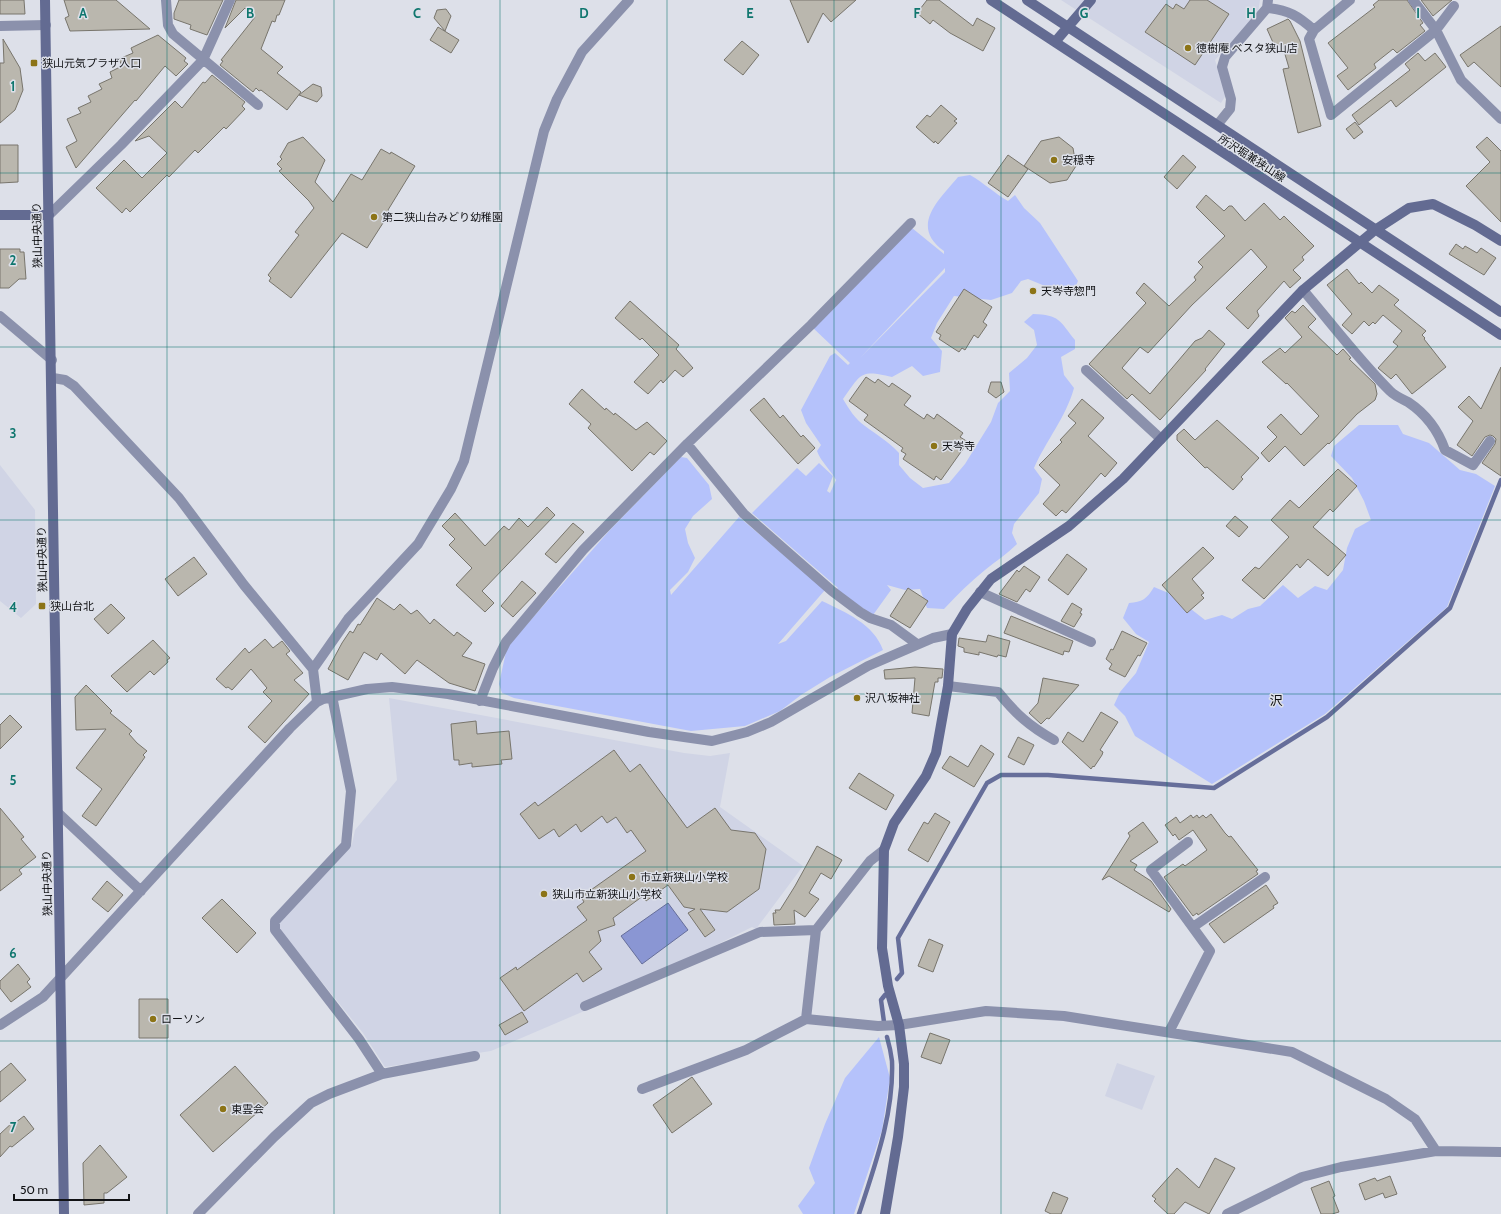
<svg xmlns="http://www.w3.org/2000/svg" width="1501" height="1214" font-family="Cabin,'Noto Sans JP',sans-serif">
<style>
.built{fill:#d0d4e5}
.green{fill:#b5c2fb;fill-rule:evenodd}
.water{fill:#8a96d3;stroke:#666e9a}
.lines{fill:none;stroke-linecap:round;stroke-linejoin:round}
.stream{stroke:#666e9a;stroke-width:4.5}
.building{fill:#bab7ae;stroke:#78756c}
.street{stroke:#8b91ac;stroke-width:10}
.secondary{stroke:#636b92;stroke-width:10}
.grid{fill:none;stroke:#0f766e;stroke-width:1;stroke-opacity:0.55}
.poi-dot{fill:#8c7417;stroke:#dde0e9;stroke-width:1.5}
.labels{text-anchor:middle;stroke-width:3;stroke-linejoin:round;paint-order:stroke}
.poi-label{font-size:11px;fill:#111215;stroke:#dde0e9;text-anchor:start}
.street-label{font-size:11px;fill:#111215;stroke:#dde0e9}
.quarter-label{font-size:13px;fill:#111215;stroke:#dde0e9}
.grid-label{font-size:13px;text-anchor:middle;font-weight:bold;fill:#0f766e;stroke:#dde0e9;stroke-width:3;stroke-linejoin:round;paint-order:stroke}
</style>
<rect width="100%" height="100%" fill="#dde0e9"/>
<!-- built -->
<path class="built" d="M1061 0H1260L1258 13 1215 60 1226 95 1221 103Z
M0 465 35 510 36 604 21 618 0 601Z
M389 698 684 753 710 756 730 753 720 807 803 866 756 929 752 927 589 1009 491 1051 385 1067 363 1033 279 929V922L352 844 355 830 397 780Z
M1117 1063 1155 1076 1142 1110 1105 1096Z"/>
<!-- green -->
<path class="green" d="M970 175C984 183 994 193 1008 201L1015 195 1024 208 1040 223 1078 281 1075 288 1062 293 1028 279 1021 281 1012 293 991 300 954 296 937 323 931 338 942 351 940 372 923 376 912 366 892 377C860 369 861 374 843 399 849 409 855 419 865 426 878 436 887 440 899 453V465L910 478 923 488 949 483 965 464 991 422 998 403 1010 391 1009 373 1027 358 1037 345 1034 330 1024 322 1033 314C1060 315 1059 320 1075 340V349L1061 357 1064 375 1074 388C1066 417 1046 441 1034 468L1042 479 1039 493 1014 524 1012 533 1017 544C1007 554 996 561 985 570 970 582 957 595 944 609L927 608 920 589 905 590 887 585 891 590 873 615 836 590 838 588 752 513 797 468 806 476 819 463 833 476 827 491 830 493 836 480C830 469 821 462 817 451L821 445 806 423 801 410 830 356 835 353 848 365 850 363 812 327 912 228 944 254V251C909 226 939 200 958 177ZM945 268V272L860 358Z
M1359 425H1398L1403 434 1429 443 1460 470 1476 474 1495 486 1447 607 1325 714 1212 784 1135 736 1125 716 1114 705 1120 692 1136 673 1149 642 1136 634 1123 618 1129 603C1142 602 1147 599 1154 587L1173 595 1205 620 1222 615 1232 619 1248 609 1260 606 1283 585 1298 598 1315 586 1327 590 1343 570 1347 548 1355 529 1371 520 1364 501 1352 478 1331 456 1334 446Z
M681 457 687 458 709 485 712 499 693 516 685 529 688 543 695 558 688 572 670 590 671 595 739 517 825 590 778 644 786 641 822 601C845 612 874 624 883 650L830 677 801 695 780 711 745 726 691 731 514 698 502 693 499 684 507 647 609 531Z
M879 1037 890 1078 882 1130 854 1214H803L798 1206 815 1183 809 1168 825 1124 845 1078Z"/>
<!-- water -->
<path class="water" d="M668 903 688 930 642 964 621 936Z"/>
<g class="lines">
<!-- stream -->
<path class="stream" d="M897 979 902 973 898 938 987 783 1001 775H1048L1214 788 1327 717 1450 608 1501 480
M884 1022 881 1000 885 995
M859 1214C875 1165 894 1114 892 1061 891 1053 889 1044 887 1037"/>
</g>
<!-- building -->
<path class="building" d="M0 0H24L25 14H0Z
M64 0H116L150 29 70 31 65 18 69 16Z
M179 0H223L207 35 190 29 191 25 174 19V13Z
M236 0H285L279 15H277L275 22 272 21 261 49 283 67 277 73 301 92 287 110 261 90 259 91 256 88 253 92 220 65 223 61 221 60 255 17 245 8 225 28Z
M790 0H856L831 22 823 13 808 43Z
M927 0H939L973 26 977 18 995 28 983 51 950 33 933 20 930 24 917 13Z
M1190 0H1207L1229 14 1195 65 1145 32 1166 4 1173 9 1176 4 1184 9Z
M1379 0H1407L1423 23 1420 25 1425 31 1397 53 1393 49 1374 64 1376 68 1348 90 1337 76 1348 68 1328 43 1375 7 1373 5Z
M1421 0H1452L1433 16Z
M446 9 451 16 445 31 434 18 437 10Z
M1288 19 1290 21 1300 41 1321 126 1298 133 1283 69 1289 68 1282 44 1275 47 1267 29Z
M1501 26V87L1474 62 1468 67 1460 55Z
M438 27 459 40 451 53 430 40Z
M158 35 186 58 184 61 188 64 176 76 165 66 136 101 135 100 76 168 66 147 77 141 67 119 81 113 78 108 91 102 88 96 102 89 99 84 112 78 110 72 122 66 119 59 133 53 131 48Z
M3 39 20 68 23 90 15 110 0 123V63H4Z
M742 41 759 55 743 75 724 60Z
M1418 53 1425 61 1435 53 1446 67 1396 107 1391 100 1359 125 1352 115 1410 70 1405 64Z
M212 75 245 102 242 106 245 109 226 129 224 127 198 153 195 150 169 177 167 175 130 212 126 208 122 213 96 188 124 160 142 178 167 153 149 136 135 141 175 101 182 108 203 82 205 83Z
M313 84 321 87 322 96 317 102 299 95Z
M941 105 957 119 954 121 957 123 938 144 935 141 934 143 916 127 927 115 930 117Z
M1355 122 1363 132 1354 139 1346 129Z
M303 137 325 160 315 182 333 202 351 174 362 180 381 149 390 154 391 152 415 166 388 210 390 212 367 248 342 233 291 298 269 281 271 278 268 275 299 235 295 232 314 208 309 201 279 171 282 169 277 164 282 159 280 157 288 143Z
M1059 137 1073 148 1076 166 1067 180 1050 183 1024 166 1041 141Z
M1487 137 1501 151V222L1466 186 1490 162 1476 147Z
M0 145H18V182L0 183Z
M1008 155 1028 169 1008 197 988 183Z
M1183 155 1196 167 1177 189 1164 177Z
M1206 195 1224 211 1229 206H1232L1245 221 1264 203 1280 220 1284 216 1314 246 1302 257 1304 260 1293 270 1301 278 1290 288 1284 281 1257 311 1259 316 1248 329 1226 308 1267 267 1251 249 1192 305 1148 353 1140 347 1122 368 1150 394 1195 341 1202 338 1209 330 1225 344 1205 369 1206 370 1160 420 1132 394 1127 399 1089 364 1146 303 1136 293 1144 283 1169 306 1196 280 1194 277 1203 267 1198 262 1225 236 1196 207Z
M1456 244 1463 249 1465 246 1477 253 1481 248 1496 258 1484 275 1449 254Z
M0 249H20V252H24L26 279H19L9 288H0Z
M1347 269 1359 284 1361 282 1372 293 1379 285 1399 300 1394 305 1426 331 1422 335 1425 338 1424 339 1446 367 1412 394 1396 374 1391 379 1378 368 1398 346 1393 342 1402 331 1383 315 1375 324 1373 322 1369 326 1364 321 1352 334 1342 325 1352 314 1327 285Z
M964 289 992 307 983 322 987 325 978 338 974 335 965 350 962 348 959 352 939 339 941 335 936 332Z
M630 301 679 345 676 349 693 368 683 377 675 370 663 383 661 380 648 394 634 382 659 355 642 338 640 340 615 318Z
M1303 305 1316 319 1308 327 1337 355 1343 349 1351 358 1349 359 1375 384 1377 394 1375 400 1357 414 1329 444 1328 443 1304 466 1285 446 1269 462 1261 453 1277 437 1267 427 1281 414 1301 435 1319 416 1287 383 1286 384 1262 362 1280 348 1285 353 1302 337 1285 318 1292 311 1295 313Z
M1501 367V476L1482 463 1495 444 1496 439 1493 436 1490 435 1485 437 1472 456 1457 445 1473 421 1458 407 1469 396 1481 409Z
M866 377 875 383 878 379 889 387 892 383 911 396 904 405 924 419 927 414 934 419 937 414 963 433 960 437 968 442 941 480 936 476 934 480 903 459 906 454 901 451 903 448 864 420 868 415 849 401Z
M991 382H1001L1004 392 996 398 988 392Z
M582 389 605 410 606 408 614 415 615 413 636 430 647 422 667 441 654 455 650 452 632 471 588 428 591 424 569 404Z
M764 398 780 418 783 415 801 437 803 435 815 448 798 464 750 410Z
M1082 399 1104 418 1088 436 1117 463 1105 477 1101 473 1066 513 1062 510 1056 516 1043 504 1060 485 1039 465 1062 442 1060 440 1076 423 1068 416Z
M1217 420 1259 458 1241 477 1243 479 1233 490 1207 467 1205 468 1177 440V435L1184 429 1195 440Z
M1338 469 1357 486 1333 512 1330 509 1313 527 1346 555 1328 576 1308 559 1300 568 1297 564 1264 599 1242 580 1255 567 1259 569 1289 537 1271 520 1290 500 1299 508Z
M547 507 555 515 482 591 494 603 485 612 456 585 472 568 449 545 455 539 442 526 455 513 485 546 504 526 509 530 519 518 528 527Z
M1235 516 1248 527 1239 537 1226 526Z
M573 523 584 532 556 563 545 554Z
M1203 547 1214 558 1192 579 1204 593 1201 595 1204 598 1187 613 1162 585Z
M1067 554 1087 569 1068 595 1048 580Z
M194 557 207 574 178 596 165 579Z
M1024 566 1040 577 1030 592 1026 589 1017 602 999 594 1017 570 1019 572Z
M522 581 536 593 513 617 501 606Z
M908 588 928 601 910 628 890 616Z
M377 598 394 610 400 604 411 614 417 610 430 624 434 619 454 636 457 632 472 643 462 656 485 664 475 691 449 683 417 660 405 674 381 653 377 660 364 652 348 680 328 669 342 643 350 631 353 633 358 624 360 625Z
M1072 603 1082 609 1080 613 1082 614 1074 627 1061 621Z
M111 604 125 618 108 634 94 619Z
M1011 616 1073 641 1069 652 1064 651 1063 655 1004 633Z
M1122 631 1147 643 1140 656 1138 655 1125 677 1109 669 1112 664 1106 659 1111 649 1113 650Z
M988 635 1010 641 1006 657 998 655 997 657 979 652V655L964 652V648L958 646 959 638 986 642Z
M265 639 273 648 282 641 290 651 286 654 303 673 294 680 309 694 265 743 248 727 272 701 263 692 267 688 251 669 232 690 228 687 226 688 216 679 245 648 249 653Z
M153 640 170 658 167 660 168 662 154 675 150 671 127 692 111 676Z
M915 667 943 669 942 678H938V682H935L929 716 912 713 915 678 885 679 884 670Z
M1043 678 1079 685 1049 719 1047 718 1041 724 1029 713 1038 703Z
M86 685 112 711 110 713 132 731 129 734 137 743 147 751 143 755 145 757 96 826 82 816 102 789 76 768 106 729 76 730 75 697Z
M1101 712 1118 722 1100 750 1103 752 1102 755 1094 767 1093 766 1091 769 1062 742 1068 732 1083 742Z
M10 715 22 727 0 749V725Z
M476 721 477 734 509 731 512 759 501 760 502 764 472 767V763L459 765V760H454L451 724Z
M1018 737 1034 745 1024 765 1008 757Z
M981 745 994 754 974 787 942 768 950 756 968 767Z
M614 750 630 772 640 764 687 828 715 808 731 830 755 833 766 849 759 889 727 912 700 909 715 930 705 937 688 913 695 909 684 907 668 885 646 901 643 896 613 918 615 925 598 931 601 941 589 952 602 969 583 982 577 973 524 1011 500 978 516 967 517 970 587 920 577 907 584 902 581 897 646 851 631 830 627 833 616 817 607 823 602 816 581 832 576 824 559 837 554 829 539 839 520 814 535 802 538 806Z
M859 773 894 795 886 810 849 788Z
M0 808 24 837 21 839 36 857 19 870 22 874 0 891Z
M935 813 950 822 928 862 908 850 924 822 928 824Z
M1211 814 1225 833 1229 837 1231 836 1246 855 1258 870 1256 871 1258 874 1198 915 1197 913 1193 916 1164 877 1183 864 1185 866 1207 850 1193 830 1179 840 1175 834 1173 836 1165 825 1176 817 1180 823 1191 815 1193 818 1197 815 1199 818 1203 815 1206 818Z
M1143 822 1158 842 1130 861 1137 865 1134 870 1151 881 1171 909 1169 912 1109 876 1102 880 1130 836 1128 833Z
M817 846 842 860 831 879 821 873 809 893 819 899 805 917 794 910 795 924 774 925 773 913H776L775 910H780L795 886Z
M107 881 123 895 108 912 92 899Z
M1266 885 1278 903 1273 906 1274 908 1224 943 1209 924Z
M222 899 256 933 237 953 202 918Z
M929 939 943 945 933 972 918 966Z
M18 964 30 979 27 982 31 987 11 1002 0 988V981Z
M139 999H168V1038H139Z
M522 1012 528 1022 505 1035 499 1025Z
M930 1033 950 1040 941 1064 921 1057Z
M11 1063 26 1080 0 1102V1072Z
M235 1066 268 1103 213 1152 180 1115Z
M692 1077 712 1104 672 1133 653 1105Z
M24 1116 34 1129 12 1147 10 1146 0 1157V1134L14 1121 15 1123Z
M100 1145 127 1177 107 1193H104V1203L84 1205 83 1163Z
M1215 1158 1235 1168 1209 1214 1185 1202 1174 1214H1168L1154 1201 1156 1199 1152 1196 1177 1168 1199 1188Z
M1390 1176 1397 1194 1385 1198 1383 1193 1365 1200 1359 1184 1375 1178 1377 1181Z
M1329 1181 1335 1196 1333 1197 1339 1212 1332 1214H1321L1311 1188Z
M1053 1192 1068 1198 1061 1214H1051L1045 1211Z"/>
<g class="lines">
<!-- street -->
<path class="street" d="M166 0 168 25 173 34 258 105
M1350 0 1314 30 1309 39 1331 115 1436 30 1454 6
M1413 0 1436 30 1461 80 1501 119
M1267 8C1289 10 1298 16 1314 30
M0 26 46 25
M1218 124 1230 109 1231 99 1222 67 1225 57 1267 8 1268 0
M49 215 121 145 203 60 230 0
M1303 290C1332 324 1359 360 1390 391 1395 396 1402 399 1408 402 1426 414 1438 430 1445 450L1473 465 1490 441
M0 316 52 360
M1086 370 1161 439
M53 378 65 380 74 386 179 498 244 585 313 669
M687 444 744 514 832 591 860 612 870 618 891 625 917 644
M980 592 1091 642
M948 686 998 692C1016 714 1029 726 1054 740
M332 696 351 791 346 845 275 921V930L359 1039 382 1074
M480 701 493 668 506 642 583 550 687 444 811 325 911 223
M317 702 313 669 348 619 418 544 451 489 464 461 544 131 557 99 582 52 629 0
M58 813 141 891
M1193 927 1265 877
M585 1006 760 932 816 930
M806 1019 816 930 870 861 884 850
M0 1025 43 997 290 728 317 702 323 699 367 689 392 687 448 694 649 732 712 741 747 732 771 722 868 666 933 638 952 634
M1169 1032 1210 951 1151 870 1188 842
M642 1089 746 1050 806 1019 878 1026 899 1025 986 1011 1064 1016 1292 1052 1386 1099 1415 1119 1436 1151
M198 1214 274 1137 311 1103 329 1094 382 1074 475 1056
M1227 1214 1302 1177 1341 1167 1436 1151 1501 1152"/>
<!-- secondary -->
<path class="secondary" d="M45 0 64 1214
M991 0 1501 335
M1027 0 1501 312
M1055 42 1091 0
M0 215H49
M885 1214 898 1137 904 1087V1064L899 1025 888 986 882 948 884 850 894 823 926 776 936 753 948 686 952 634 967 609 991 579 1069 526 1123 479 1303 290 1375 230 1409 208 1433 204 1475 225 1501 241"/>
</g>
<!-- grid -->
<path class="grid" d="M167 0V1214M334 0V1214M500 0V1214M667 0V1214M834 0V1214M1001 0V1214M1167 0V1214M1334 0V1214M0 173H1501M0 347H1501M0 520H1501M0 694H1501M0 867H1501M0 1041H1501"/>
<!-- markers -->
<g class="poi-dot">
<circle cx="1188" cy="48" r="4"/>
<rect x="30" y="59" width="8" height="8" rx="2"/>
<circle cx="1054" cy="160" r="4"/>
<circle cx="374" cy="217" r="4"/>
<circle cx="1033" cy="291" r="4"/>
<circle cx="934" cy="446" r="4"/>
<rect x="38" y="602" width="8" height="8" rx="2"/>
<circle cx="857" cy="698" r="4"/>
<circle cx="632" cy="877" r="4"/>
<circle cx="544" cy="894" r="4"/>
<circle cx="153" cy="1019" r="4"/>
<circle cx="223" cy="1109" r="4"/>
</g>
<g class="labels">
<!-- poi labels -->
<g class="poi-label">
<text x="1196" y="52">徳樹庵 ベスタ狭山店</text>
<text x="42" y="67">狭山元気プラザ入口</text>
<text x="1062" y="164">安穏寺</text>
<text x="382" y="221">第二狭山台みどり幼稚園</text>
<text x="1041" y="295">天岑寺惣門</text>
<text x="942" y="450">天岑寺</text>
<text x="50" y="610">狭山台北</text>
<text x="865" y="702">沢八坂神社</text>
<text x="640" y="881">市立新狭山小学校</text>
<text x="552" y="898">狭山市立新狭山小学校</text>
<text x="161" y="1023">ローソン</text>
<text x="231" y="1113">東雲会</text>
</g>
<!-- street labels -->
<g class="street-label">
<text transform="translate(1252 158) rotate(33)" y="4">所沢堀兼狭山線</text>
<text transform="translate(37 235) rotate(-91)" y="4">狭山中央通り</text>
<text transform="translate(42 559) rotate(-91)" y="4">狭山中央通り</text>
<text transform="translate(47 883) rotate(-91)" y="4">狭山中央通り</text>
</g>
<!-- quarter labels -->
<g class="quarter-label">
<text x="1276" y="705">沢</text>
</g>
</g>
<g class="grid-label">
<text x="83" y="18">A</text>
<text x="250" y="18">B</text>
<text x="417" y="18">C</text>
<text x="584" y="18">D</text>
<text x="750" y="18">E</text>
<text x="917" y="18">F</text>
<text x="1084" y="18">G</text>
<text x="1251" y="18">H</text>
<text x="1418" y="18">I</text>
<text x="13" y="91">1</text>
<text x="13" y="265">2</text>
<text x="13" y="438">3</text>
<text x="13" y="612">4</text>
<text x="13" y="785">5</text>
<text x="13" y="958">6</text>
<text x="13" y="1132">7</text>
</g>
<!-- scale -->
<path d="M14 1194v6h115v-6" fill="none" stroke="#111215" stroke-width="2"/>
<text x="20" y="1194" font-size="12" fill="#111215" stroke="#dde0e9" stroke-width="3" paint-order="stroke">50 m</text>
</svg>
